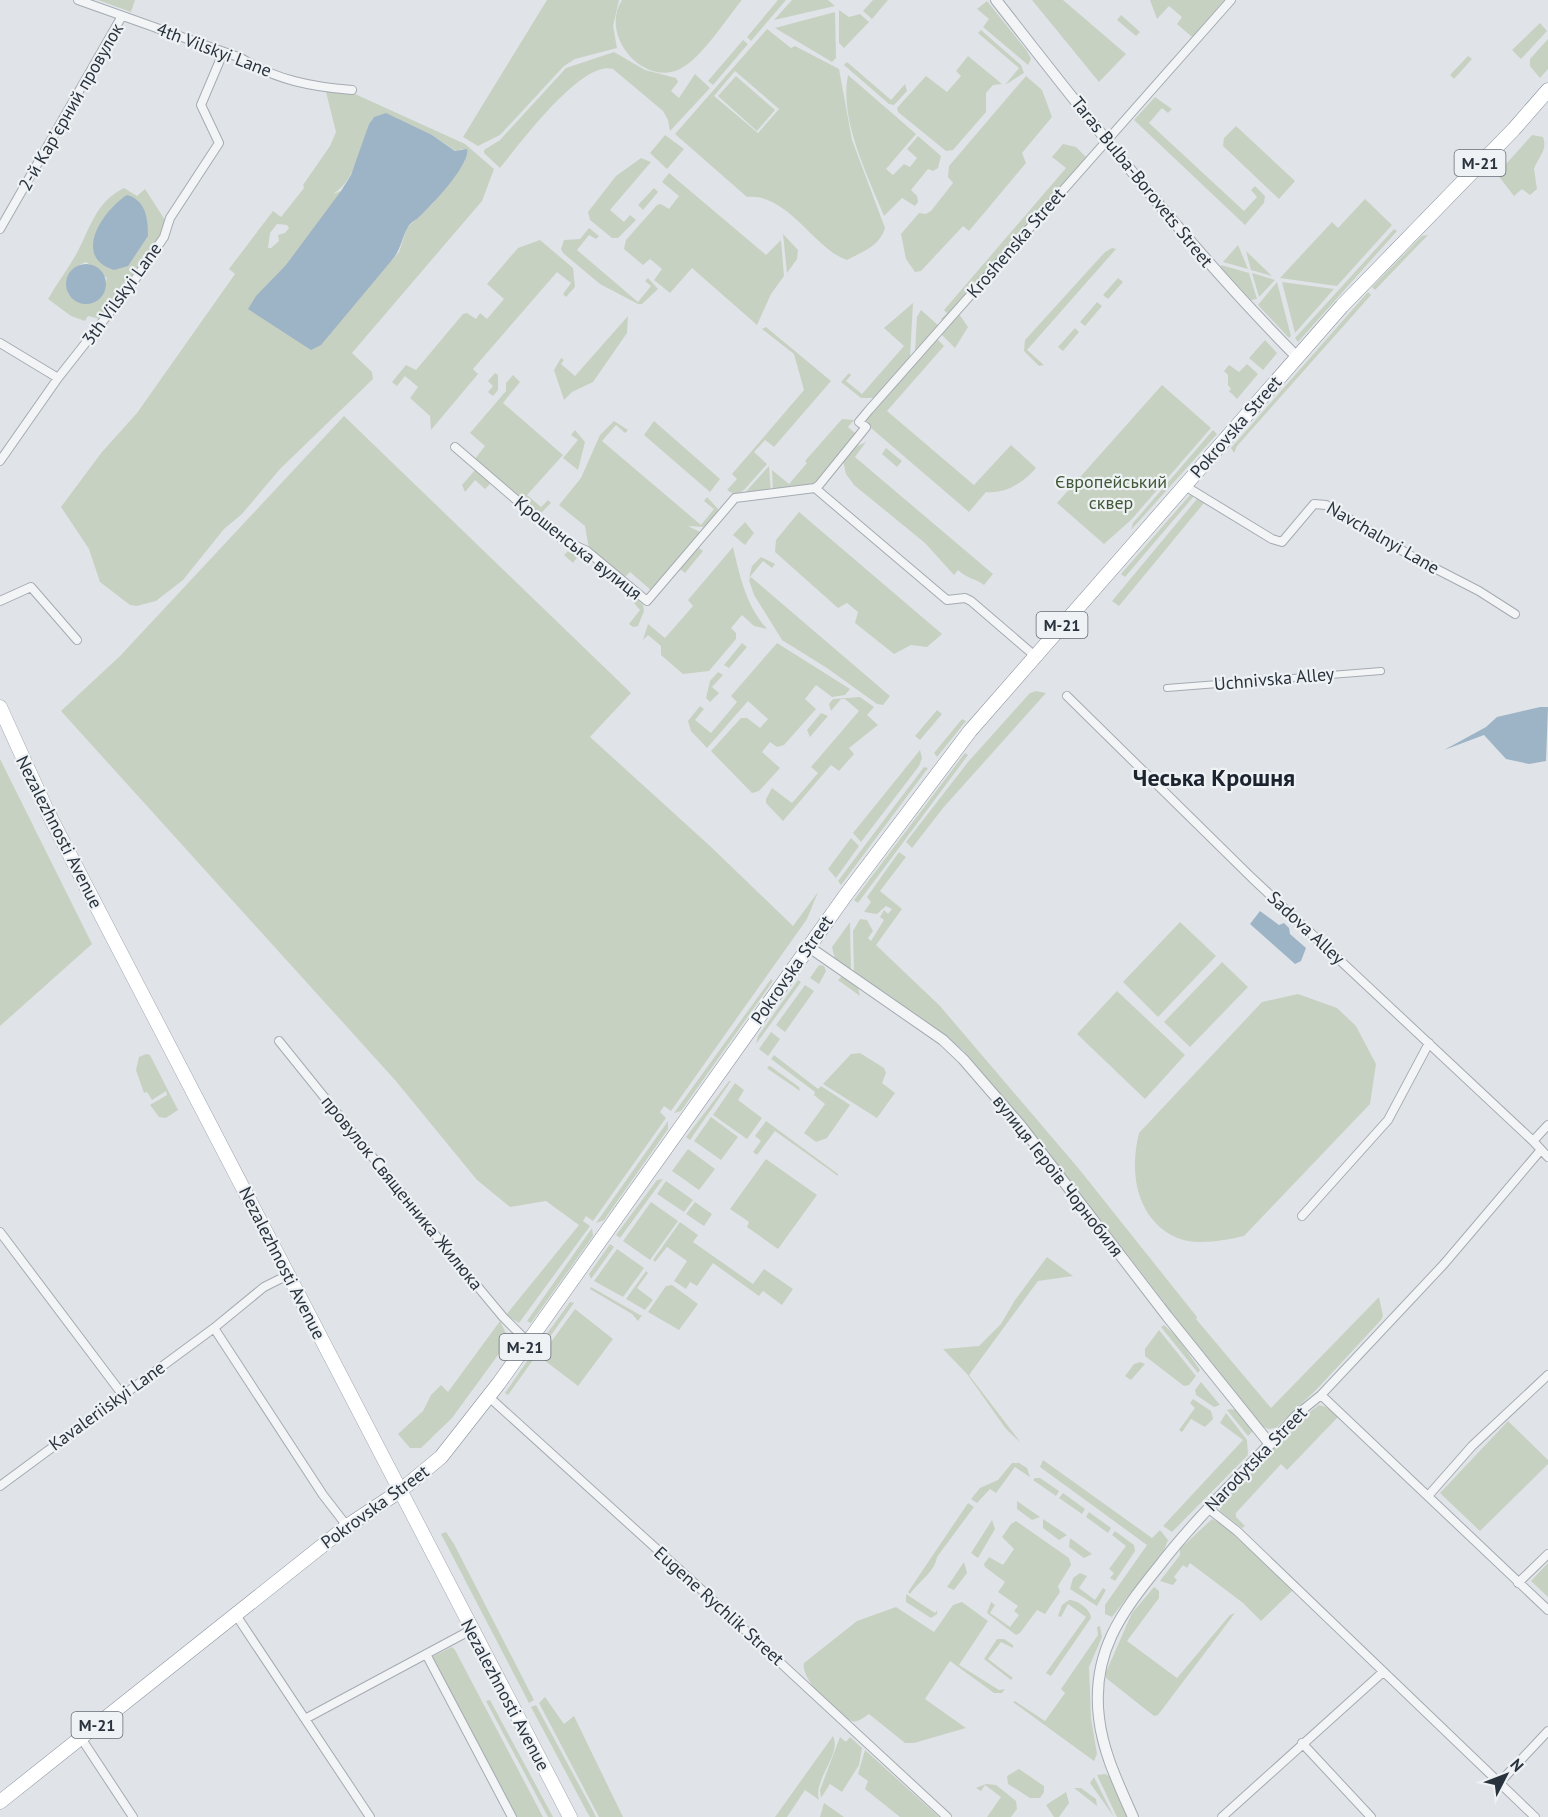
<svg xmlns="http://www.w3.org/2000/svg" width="1548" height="1817" font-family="'PT Sans',sans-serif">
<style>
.green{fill:#c7d1c1;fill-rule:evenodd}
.water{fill:#9db4c6}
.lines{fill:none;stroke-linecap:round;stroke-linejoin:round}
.pedestrian-casing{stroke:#a5abb2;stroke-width:8}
.minor-casing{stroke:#a5abb2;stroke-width:10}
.tertiary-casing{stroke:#a5abb2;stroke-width:12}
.primary-casing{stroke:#a0a9b3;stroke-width:15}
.trunk-casing{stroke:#88929e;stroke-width:15}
.pedestrian{stroke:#f2f4f6;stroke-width:6}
.minor{stroke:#f2f4f6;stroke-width:8}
.tertiary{stroke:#f2f4f6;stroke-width:10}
.primary{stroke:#fff;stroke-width:14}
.trunk{stroke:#fff;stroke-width:14}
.labels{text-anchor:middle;stroke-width:4.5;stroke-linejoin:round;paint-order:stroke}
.shield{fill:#eff2f5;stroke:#646c75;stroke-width:1.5}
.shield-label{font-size:16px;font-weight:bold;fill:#29333e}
.street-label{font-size:18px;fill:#29333e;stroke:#eff2f5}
.park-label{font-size:18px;fill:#415937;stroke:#eff2f5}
.district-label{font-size:24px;font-weight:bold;fill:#1c242f;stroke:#eff2f5}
</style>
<rect width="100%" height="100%" fill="#e0e4e8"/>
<!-- green -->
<path class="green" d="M98 0H135L131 12Z
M547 0H619L613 26 617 48 575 59 564 66 500 135 478 146 463 137Z
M622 0H742C726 19 702 58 680 69 643 87 599 35 622 0Z
M778 0H786L751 41 747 37Z
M792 0H828L835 6 774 20Z
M873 0H888L872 19 863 11Z
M1032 0H1063L1126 54 1099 82Z
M1150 0H1224L1192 37 1177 24 1182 17 1169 6 1157 19Z
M987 1 1027 51 1031 59 1028 65 983 27 989 19 977 9Z
M839 10 849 17 860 14 869 22 844 48 839 43Z
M835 12 836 58 832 62 775 28Z
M1121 15 1140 32 1136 36 1117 20Z
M1540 23 1547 31 1521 59 1512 50Z
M767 29 791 48 795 46 839 69 852 140 885 228C880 246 862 252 847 260 814 249 788 193 747 197L675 134ZM735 71 779 109 758 133 714 96Z
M981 30 1021 65 1024 73 1005 85 1019 68 978 33Z
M1548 39V69L1540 78 1530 66V59Z
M743 40 748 44 713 85 708 81Z
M614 52 645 70 676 78 678 82 671 91 679 98 695 74 710 88 670 131 668 120 663 111 613 69C582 59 518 146 500 168L484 153V150L500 140 566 68Z
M968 56 1002 84 993 85 986 93V112L953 150 946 151 898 112 897 108 926 76 947 92 961 76 956 71Z
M1468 56 1472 59 1454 79 1450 75Z
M847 62 891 100 905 84 907 91 894 105 889 104 844 65Z
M848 75 916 134 886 169 893 175 904 164 910 167 917 158 907 149 918 136 941 156 938 168 933 171 928 169 911 190 917 196 918 202 915 206 902 198 884 216C868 176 839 120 848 75Z
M736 76 775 110 757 131 718 96Z
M1026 76 1042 90 1052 117 1022 153 1026 163 969 231 963 226 921 271 915 272 906 259 901 234 919 213 926 214 931 211 953 183 948 177 949 166Z
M325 88 355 94 465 144 494 169 482 201 352 353 372 372 373 379 280 469 242 514 224 529 183 580 156 601 137 606 130 605 100 582 89 549 61 507 102 452 137 413 235 274 229 269 273 211 281 217 304 188 303 185 330 146 336 132ZM374 117 432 135 456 151 463 149 465 161 434 202 407 228 399 252 384 269 341 191 333 194C355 181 361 147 369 124ZM277 224 287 225 289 228 285 233 278 235 279 241 271 248H268L270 233Z
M1155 97 1172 109 1168 113 1162 108 1149 123 1244 211 1257 197 1251 190 1255 186 1265 196 1264 203 1245 225 1134 120Z
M1236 126 1295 181 1279 199 1223 146 1224 138Z
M665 135 684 149 667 169 650 153Z
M1532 135 1543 137C1548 151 1538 157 1534 169L1537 189 1530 195 1522 189 1514 196 1497 174Z
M1063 144 1076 147 1086 157 943 321 941 319 947 313 944 310 1066 168 1052 157Z
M641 158 651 162 610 210 624 222 630 215 636 220 618 238H612L590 220 588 212 616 176Z
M669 173 766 255 781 240 784 276 771 294 757 325 692 268 670 293 654 280 662 269 650 259 643 265 624 249 626 240 657 205 661 204 669 209 679 196 662 182Z
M124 188 137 196 145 189 165 220 167 226 138 270 123 284 121 292 100 319 88 316 85 321 71 316 48 299C57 283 69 268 78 251 91 226 96 202 124 188ZM122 198 147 240 114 208ZM86 262 107 278 103 293 77 302 68 294C68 279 70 268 86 262Z
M654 188 658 192 643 210 638 205Z
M1365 199 1392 225 1337 286 1280 278 1332 222 1338 228Z
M589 228 599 236 596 239 589 235 577 250 638 302 651 286 645 281 648 278 658 289 642 304H638L600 284 563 253 561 249 564 240 580 239Z
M1394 229 1397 231 1298 342 1295 338Z
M783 234 798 250 797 259 787 273Z
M1428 235 1375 290 1372 287 1422 236Z
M540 240 573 268 575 287 566 297 563 294 571 283 557 272 473 369 478 374 431 430 430 416 410 398 418 387 405 376 397 386 392 382 406 365 416 370 463 314 467 313 476 319 480 313 487 319 504 299 487 284 518 248Z
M1238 245 1248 269 1223 262Z
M1112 248 1116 249 1027 350 1044 365 1039 366 1024 351 1025 340 1105 252Z
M1246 251 1272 276 1251 270Z
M1221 265 1249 273 1257 299 1251 300 1221 268Z
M1252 273 1275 280 1259 297Z
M1118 278 1123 282 1108 299 1103 295Z
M1277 282 1291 336 1289 338 1258 305Z
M1282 282 1334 289 1295 333Z
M1368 292 1371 295 1237 446 1234 453 1231 448Z
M1097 302 1102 306 1085 326 1080 322Z
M913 303 910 357 875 398H861L841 382 849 373 851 375 846 381 862 394 904 346 884 328Z
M921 310 939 326 915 352 917 317Z
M959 314 968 327 955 348 941 334Z
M628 316 627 333 593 382 572 392 564 400 554 370 561 358 564 360 561 364 575 376Z
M766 327 831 381 774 447 765 440 754 452 767 464 744 490 735 495 727 490 737 479 732 474 804 390 794 354 762 329Z
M1075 328 1079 332 1063 351 1058 347Z
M937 339 944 346 887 411 974 485 1011 445 1036 468C1023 483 1006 494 986 492L969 512 864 422Z
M1265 340 1277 353 1263 370 1249 358Z
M1247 364 1258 374 1237 399 1229 391 1231 389 1228 385V375L1224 371 1229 365 1239 372Z
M495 373 498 375V390L493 396 488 392 493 386 488 381Z
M513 375 520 382 503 403 563 455 527 495 541 507 548 500 551 503 539 515 474 460 485 446 470 433 506 391V383Z
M1162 385 1211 428 1131 520 1104 544 1057 503Z
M344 416 631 693 590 737 710 846 793 926 818 892 807 919 671 1111 664 1106 660 1112 666 1118 593 1221 586 1216 583 1221 590 1226 519 1323 506 1315 579 1225 546 1201 510 1207 477 1180 395 1080 61 711 120 656Z
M842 419 854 420 848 427 856 434 812 487 773 493 772 470 789 484 807 463 805 461Z
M614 421 628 430 625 433 616 425 602 441 701 525 714 509 704 501 707 497 720 511 705 527 688 526 702 533 652 591 630 572 624 578 589 549 585 526 559 505 581 478 600 435Z
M654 421 720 479 710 492 644 435Z
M575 430 585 442 578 470 563 458 578 440 571 435Z
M1213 430 1217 434 1131 530 1133 523Z
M866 442 855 457 993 574 984 585C975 578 969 580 958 570L954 575 925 543 854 485 846 474 843 461 853 448Z
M886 448 902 461 897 467 882 454Z
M769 466 771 493 742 496Z
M475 470 490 484 485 489 475 480 465 492 462 485Z
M1190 495 1194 496 1125 577 1121 574Z
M1197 499 1204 503 1119 606 1112 601Z
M799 512 942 634 927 647 911 645 894 654 855 623 858 612 847 603 838 608 775 552 776 540Z
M745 522 754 533 745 545 733 535Z
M733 547C740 577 746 605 767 629L754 626 742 615 731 628 736 633V639L709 671 683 674 661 655V646L648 635 643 640 648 624 665 638 693 606 688 600Z
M699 548 703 551 685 573 680 569Z
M569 550 588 557 586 561 579 555 573 563 564 555Z
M761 557 775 564 772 568 763 561 749 578 752 566Z
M751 577 890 696 883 705 877 704 827 668 782 640 754 595 749 580Z
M637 599 643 605 644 611 638 626 633 627 629 624 640 610 634 603Z
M742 643 747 647 729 668 724 665Z
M777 643 850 689 845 695 832 697 816 685 805 699 816 709 784 745 777 747 770 742 762 752 780 768 759 791 752 793 711 751 741 718H747L760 728 768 719 748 701 707 748 691 731 688 721 700 706 704 709 695 720 711 733 737 702 731 696Z
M718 672 723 675 712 687 719 693 710 702 706 698 710 681Z
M1036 691 1046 693 943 808 912 848 906 842 968 762 1030 693Z
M860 697 874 707 867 715 878 725 849 748 854 754 839 771 831 765 783 821 766 803V799L772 788 792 803 818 773 811 767 859 711 845 699H841L831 711 829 704 833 699Z
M937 710 942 714 920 740 915 736Z
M821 713 828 716 810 737 807 730Z
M962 719 966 721 937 757 934 753Z
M920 750 922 758 919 766 861 842 853 833Z
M965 753 968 755 858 903 854 900Z
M0 759 92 944 0 1026Z
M924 767 928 768 841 885 838 881Z
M851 838 859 846 836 878 828 869Z
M899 852 906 857 880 891 902 909 876 945 940 1006 1079 1169 1197 1317 1196 1319 1271 1408 1379 1297 1383 1316 1381 1320 1317 1389 1276 1428 1268 1429 1260 1425 1163 1305 1165 1303 1022 1119 963 1050 887 994 854 974 853 931 860 919 867 920 873 931 868 938 871 941 884 920 880 917 884 910 888 914 892 909 886 906 877 914 864 912 871 902 867 897Z
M850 922 851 972 835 959 832 947Z
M1180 922 1216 956 1158 1017 1123 982Z
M1222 962 1248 987 1190 1047 1164 1022Z
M819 965 824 966 826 971 819 984 810 978Z
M842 976 858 988 860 996 838 980Z
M771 979 773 981 681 1111 674 1113Z
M798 980 801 982 756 1044 758 1036Z
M805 985 814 991 785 1032 776 1025Z
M1117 991 1185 1055 1145 1099 1077 1034Z
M1298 994 1337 1008 1356 1026 1376 1064 1370 1104 1244 1236C1222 1241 1192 1247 1171 1235 1134 1213 1130 1169 1139 1133L1262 1002Z
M771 1032 780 1039 768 1056 759 1049Z
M860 1053 884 1068 886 1073 882 1083 895 1093 877 1118 823 1084 851 1054Z
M146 1054 150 1055 178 1110 166 1118 159 1117 150 1105 167 1095 166 1091 152 1100 147 1092 144 1093 136 1070 139 1057Z
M774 1055 818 1089 821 1086 850 1105 827 1138 816 1142 804 1133 825 1104 814 1095 815 1092 771 1059Z
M770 1066 799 1087 800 1091 768 1069 767 1067Z
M729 1081H731L690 1140 686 1137Z
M735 1083 744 1090 738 1100 762 1118 747 1139 713 1115Z
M711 1117 738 1137 721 1160 694 1141Z
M668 1121V1129L604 1220 596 1223Z
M766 1121 838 1174V1176L775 1131 757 1155 753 1152 761 1141 755 1136Z
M688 1149 715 1169 699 1190 672 1171Z
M766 1159 817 1195 778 1249 747 1227 749 1222 730 1209Z
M663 1179 620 1238 616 1235 657 1180Z
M666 1181 693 1200 684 1212 657 1194Z
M651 1202 678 1221 650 1260 623 1241Z
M695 1202 712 1214 704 1226 686 1214Z
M680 1222 698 1235 693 1242 753 1284 764 1269 793 1289 782 1305 763 1291 759 1296 713 1263 697 1286 690 1282 686 1289 674 1281 687 1261 667 1247 655 1262 653 1260Z
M592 1228 593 1236 531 1323 527 1321Z
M610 1244 614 1247 591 1279 589 1274Z
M617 1249 644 1268 623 1297 594 1281Z
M1047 1257 1073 1276 1038 1281 969 1375 1021 1443 1006 1429 967 1374 943 1349 979 1346 1001 1324 1015 1300Z
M646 1271 648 1273 637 1288 653 1300 645 1310 626 1299Z
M672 1285 698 1304 679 1330 648 1312 666 1286Z
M591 1287 640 1315H642L638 1321 632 1314 590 1289Z
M570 1302 574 1303 537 1355 533 1353Z
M575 1309 613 1339 578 1386 540 1357Z
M500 1321 509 1340 452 1418 421 1448H410L398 1434 423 1411 431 1395 441 1385 448 1392Z
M1164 1325 1178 1338 1200 1370 1198 1373 1161 1327Z
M1159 1330 1196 1376 1189 1385 1184 1386 1145 1356V1349Z
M530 1357 533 1360 508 1395 505 1393Z
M1140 1362 1145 1364 1131 1380 1125 1376 1134 1364Z
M1201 1382 1220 1405 1214 1407 1196 1395 1195 1390Z
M1193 1399 1211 1411 1213 1419 1205 1427 1191 1419 1182 1432 1179 1430 1195 1408 1190 1403Z
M1319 1405 1326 1407 1338 1417 1287 1470 1281 1464 1236 1513V1517L1245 1526 1242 1528 1220 1511V1505L1304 1416Z
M1231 1409 1236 1410 1253 1431 1248 1436 1227 1410Z
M1226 1413 1247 1440 1248 1455 1172 1532 1163 1526 1243 1440 1220 1423Z
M1508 1421 1548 1460V1464L1480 1531 1440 1493Z
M1043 1460 1152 1538 1160 1530 1168 1540 1164 1550 1112 1617 1105 1614V1605L1147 1545 1040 1467Z
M1012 1463H1019L1027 1468 1030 1477 1015 1467 996 1493 990 1489 977 1503 971 1499 980 1488 998 1480Z
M1035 1478H1040L1059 1491 1056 1496 1033 1480Z
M1063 1493 1085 1509 1082 1514 1059 1498Z
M1017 1501 1040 1517 1032 1520 1017 1509Z
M968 1503 974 1507 937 1557C934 1573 919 1581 910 1594L908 1592Z
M1089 1512 1111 1528 1108 1533 1086 1517Z
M1043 1519 1067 1535 1059 1540 1043 1528Z
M1212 1519 1227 1527 1294 1589 1261 1621 1243 1603 1190 1563 1187 1568 1183 1565 1174 1577 1177 1580 1173 1585 1160 1581 1180 1555V1549Z
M992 1520 995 1529 978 1558 971 1553Z
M1016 1521 1069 1558 1071 1565 1058 1586 1060 1592 1045 1614 1037 1610 1020 1633 1016 1635 987 1613 991 1602 995 1605 990 1613 1010 1627 1019 1615 1014 1611 1018 1606 998 1592 1005 1582 985 1567 984 1564 989 1557 1003 1565 1014 1549 1002 1537 1011 1524Z
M1115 1531 1134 1545 1135 1551 1115 1581 1110 1578 1114 1573 1109 1569 1126 1546 1112 1535Z
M446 1532 454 1544 534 1700 529 1703 441 1534Z
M1070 1538 1092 1554 1084 1558 1069 1547Z
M964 1562 967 1573 954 1590 947 1587Z
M1548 1563V1597L1531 1581Z
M1080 1573 1087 1576 1079 1588 1095 1600 1103 1588 1106 1590 1097 1606 1070 1589 1073 1578Z
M1154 1587 1159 1591V1598L1127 1641 1177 1678 1230 1615 1235 1613 1158 1715 1154 1716 1106 1678V1672L1132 1613Z
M906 1594 935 1613 937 1610V1614L931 1618 906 1602Z
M1069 1600C1077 1600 1091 1609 1091 1618L1051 1676 1046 1673 1086 1617 1068 1604 1061 1617 1058 1616 1062 1605Z
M962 1602 988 1621 959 1665 999 1690 1005 1689 1002 1693H994L950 1661 925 1699 966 1728 914 1743H905L869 1714C864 1717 858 1723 852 1721 837 1717 800 1679 804 1663L857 1621 896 1607 934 1632 953 1605Z
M1100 1626 1102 1637 1089 1667 1091 1718 1097 1754 1094 1761 1013 1702 1015 1701 1045 1721 1065 1693 1061 1689 1098 1635 1097 1627Z
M997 1639H1004L1013 1645V1648L1001 1642 988 1659 1013 1678 1011 1680 984 1659Z
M452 1647 455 1650 543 1817H517L432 1657Z
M545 1697 564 1724 574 1716 623 1817H599L539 1703Z
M490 1700 553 1817H548L486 1701Z
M536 1705 592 1809 596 1817H590L587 1812 531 1707Z
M833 1736C842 1755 813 1779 819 1800L805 1790 787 1817H775Z
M840 1737 846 1742 850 1737 862 1748 859 1765 842 1792 830 1784 821 1798 820 1790Z
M865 1750 939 1817H900L865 1789 868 1781 858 1774Z
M1019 1769 1044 1786V1792L1040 1798H1030L1008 1784 1007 1776Z
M1105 1774 1109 1776 1128 1817H1117L1097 1775Z
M1094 1777 1114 1817 1090 1783Z
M986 1784 996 1785 1016 1801 1017 1809 1011 1817H987L1001 1797 985 1785 981 1791 976 1788Z
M1074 1788H1081L1096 1799 1097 1806Z
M1066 1792 1069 1803 1059 1817H1054L1046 1805Z
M824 1803 844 1817H820Z"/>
<!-- water -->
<path class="water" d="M386 113 432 135 455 151 467 149C471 164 431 206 419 217 416 220 411 222 408 227 402 237 401 250 392 260L321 345 311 350 248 309 256 296 286 265 341 191 351 175 369 124 374 117Z
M127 195C146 200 148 219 148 236L128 266 114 270C72 257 102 211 127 195Z
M66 284a20 20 0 1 1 40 0a20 20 0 1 1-40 0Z
M1540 707H1548L1546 761 1529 764 1506 759 1484 735 1444 750 1486 727 1497 717Z
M1260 911 1279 925 1284 923 1289 928 1290 934 1306 948 1301 961 1295 964 1250 924Z"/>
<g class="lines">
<!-- pedestrian casing -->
<g class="pedestrian-casing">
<path id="pedestrian" d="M1167 688 1381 671"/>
</g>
<!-- minor casing -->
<g class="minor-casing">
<path id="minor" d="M78 0 241 58C275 80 313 87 352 90
M0 229 122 16
M0 343 58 378
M455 447 563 540 587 551 647 601 735 498 815 488 819 485 866 427 859 422 869 410 1231 0
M0 461 58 378 132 284 164 237 170 218 219 143 201 105 223 53
M1185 486 1272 539 1282 542 1314 504 1326 505 1413 557 1479 591 1515 614
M815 488 947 600 965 598 971 601 1035 656
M0 601 31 587 77 640
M1067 696 1252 878 1533 1141 1548 1157
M279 1041 453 1257 503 1317 528 1342
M1533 1141 1548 1125
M1302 1216 1388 1120 1429 1043
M0 1232 122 1394
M214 1328 323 1495 347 1526
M1321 1395 1548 1610
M489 1397 692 1581 947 1817
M1270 1444 1295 1416 1321 1395 1444 1264 1540 1151
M0 1486 214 1328 264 1287 288 1275
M1428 1496 1472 1446 1548 1375
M1209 1509 1237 1531 1535 1817
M1518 1583 1548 1554
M236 1615 370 1817
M426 1654 512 1817
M305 1719 471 1630
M81 1738 133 1817
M1302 1743 1371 1817
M1501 1781 1548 1731
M1222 1817 1383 1672"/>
</g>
<!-- tertiary casing -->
<g class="tertiary-casing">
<path id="tertiary" d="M996 0C1092 123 1187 246 1297 357
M809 947 943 1040 963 1059 1021 1126 1167 1316 1270 1444C1232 1484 1193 1522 1159 1566 1121 1613 1091 1653 1099 1718 1103 1753 1119 1785 1133 1817"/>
</g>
<!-- primary casing -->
<g class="primary-casing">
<path id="primary" d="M0 707 48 813 570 1817"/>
</g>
<!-- trunk casing -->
<g class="trunk-casing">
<path id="trunk" d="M0 1802 347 1526 400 1491 441 1457 499 1383 845 896 970 731 1342 306 1514 129 1548 90"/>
</g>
<!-- pedestrian -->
<use href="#pedestrian" class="pedestrian"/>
<!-- minor -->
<use href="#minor" class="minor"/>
<!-- tertiary -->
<use href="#tertiary" class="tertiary"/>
<!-- primary -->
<use href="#primary" class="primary"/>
<!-- trunk -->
<use href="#trunk" class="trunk"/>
</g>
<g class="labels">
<!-- shield labels -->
<g class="shield">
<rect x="1454.5" y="150" width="51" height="26" rx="4.5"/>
<rect x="1036.5" y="612" width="51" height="26" rx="4.5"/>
<rect x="499.5" y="1334" width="51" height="26" rx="4.5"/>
<rect x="71.5" y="1712" width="51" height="26" rx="4.5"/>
</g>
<g class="shield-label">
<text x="1480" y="169">М-21</text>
<text x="1062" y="631">М-21</text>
<text x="525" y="1353">М-21</text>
<text x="97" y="1731">М-21</text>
</g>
<!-- street labels -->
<g class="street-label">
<text transform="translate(214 50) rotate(21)" y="6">4th Vilskyi Lane</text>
<text transform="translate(71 107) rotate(-60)" y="6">2-й Карʼєрний провулок</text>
<text transform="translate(1142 182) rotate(51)" y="6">Taras Bulba-Borovets Street</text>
<text transform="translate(1016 243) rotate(-49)" y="6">Kroshenska Street</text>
<text transform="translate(122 294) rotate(-54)" y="6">3th Vilskyi Lane</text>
<text transform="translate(1236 427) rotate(-49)" y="6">Pokrovska Street</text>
<text transform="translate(1383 538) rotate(30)" y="6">Navchalnyi Lane</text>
<text transform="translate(578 548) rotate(38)" y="6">Крошенська вулиця</text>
<text transform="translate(1274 679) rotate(-5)" y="6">Uchnivska Alley</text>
<text transform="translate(59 832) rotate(63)" y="6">Nezalezhnosti Avenue</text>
<text transform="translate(1306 928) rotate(43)" y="6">Sadova Alley</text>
<text transform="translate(792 970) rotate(-55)" y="6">Pokrovska Street</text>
<text transform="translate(1058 1176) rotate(52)" y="6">вулиця Героїв Чорнобиля</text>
<text transform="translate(402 1193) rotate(51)" y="6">провулок Священника Жилюка</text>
<text transform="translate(282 1263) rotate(63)" y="6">Nezalezhnosti Avenue</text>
<text transform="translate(107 1406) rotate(-36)" y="6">Kavaleriiskyi Lane</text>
<text transform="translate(1256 1459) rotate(-46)" y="6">Narodytska Street</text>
<text transform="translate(375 1507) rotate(-36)" y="6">Pokrovska Street</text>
<text transform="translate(719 1606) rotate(42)" y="6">Eugene Rychlik Street</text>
<text transform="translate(505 1695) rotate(62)" y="6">Nezalezhnosti Avenue</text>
</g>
<!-- park labels -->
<g class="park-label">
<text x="1111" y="488">Європейський<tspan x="1111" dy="21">сквер</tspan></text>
</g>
<!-- district labels -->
<g class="district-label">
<text x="1214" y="786">Чеська Крошня</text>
</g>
</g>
<!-- north arrow -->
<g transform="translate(1506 1775) rotate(48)" stroke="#eff2f5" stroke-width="4.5" paint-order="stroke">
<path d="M0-4.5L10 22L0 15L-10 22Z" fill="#29333e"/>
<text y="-9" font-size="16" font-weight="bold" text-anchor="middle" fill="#29333e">N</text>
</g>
</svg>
